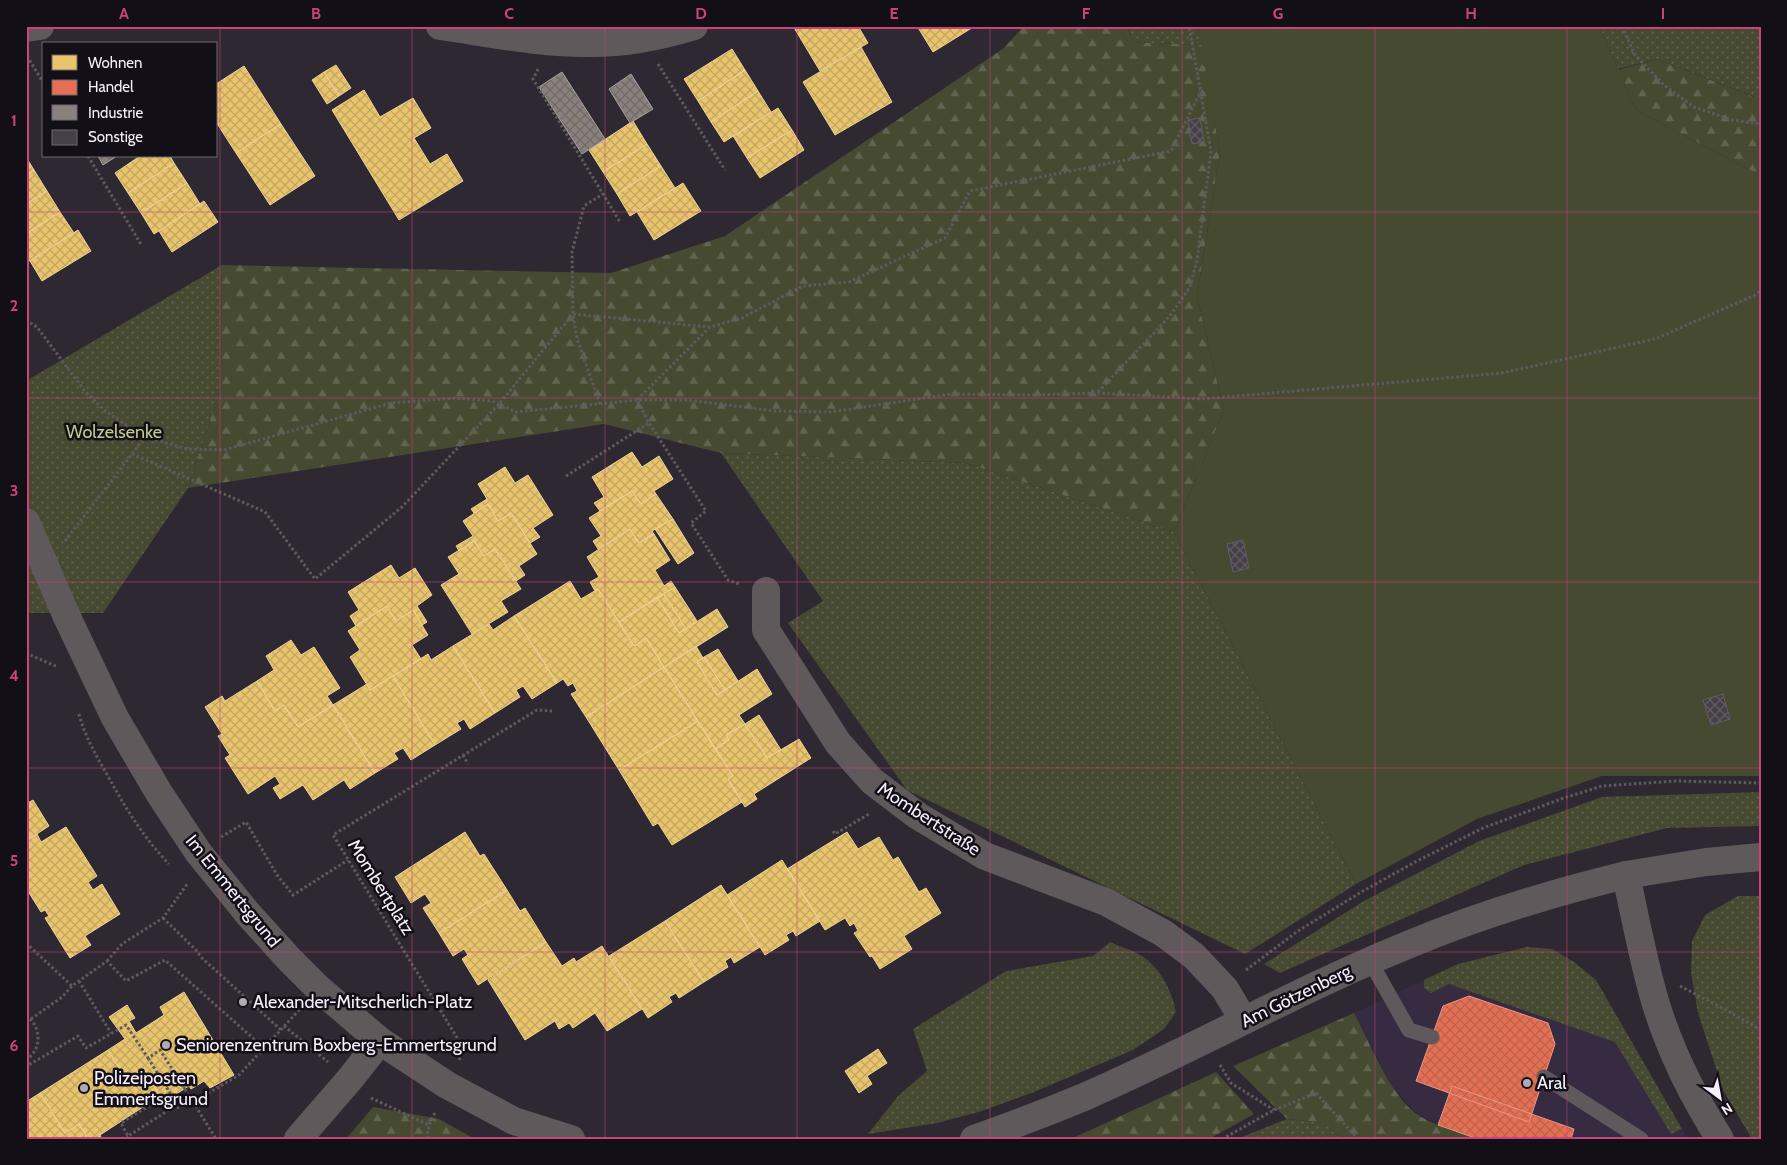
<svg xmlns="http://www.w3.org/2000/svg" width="1787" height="1165" font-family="Cabin,sans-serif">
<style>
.built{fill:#372b41}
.grass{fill:url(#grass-dots)}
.forest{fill:url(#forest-firs)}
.garden{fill:#464a31}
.homes{fill:url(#homes-cross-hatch);stroke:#edd196}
.shops{fill:url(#shops-cross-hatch);stroke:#ec9684}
.industry{fill:url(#industry-cross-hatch);stroke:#aaa2a2}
.building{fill:url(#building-cross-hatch);stroke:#615d65}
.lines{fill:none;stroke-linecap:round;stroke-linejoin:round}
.path{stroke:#5f5a5d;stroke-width:3;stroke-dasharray:2.5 2.5;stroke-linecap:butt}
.service{stroke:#5f595b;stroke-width:15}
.minor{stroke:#5f595b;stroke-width:28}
.tertiary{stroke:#5f595b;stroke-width:28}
.path-bridge{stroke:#5f5a5d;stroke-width:3;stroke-dasharray:2.5 2.5;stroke-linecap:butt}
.minor-bridge{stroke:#5f595b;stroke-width:28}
.grid{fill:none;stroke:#cc437b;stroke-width:1;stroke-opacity:0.55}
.poi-dot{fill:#b0aab5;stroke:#130f17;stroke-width:2}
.labels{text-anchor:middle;stroke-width:5;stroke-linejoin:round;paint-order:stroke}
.park-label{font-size:18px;fill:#c0ca8d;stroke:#130f17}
.street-label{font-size:18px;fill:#f6f0fc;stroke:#130f17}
.poi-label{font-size:18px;fill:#f6f0fc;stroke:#130f17;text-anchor:start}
.neatline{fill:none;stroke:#cc437b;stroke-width:2}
.grid-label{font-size:16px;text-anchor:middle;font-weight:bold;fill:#cc437b}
</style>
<defs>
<pattern id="grass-dots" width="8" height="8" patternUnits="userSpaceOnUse" patternTransform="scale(1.25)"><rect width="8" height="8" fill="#464a31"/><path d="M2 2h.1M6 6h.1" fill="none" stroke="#616450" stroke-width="1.8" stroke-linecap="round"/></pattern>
<pattern id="forest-firs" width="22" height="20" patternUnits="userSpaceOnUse" patternTransform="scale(1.25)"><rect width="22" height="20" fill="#464a31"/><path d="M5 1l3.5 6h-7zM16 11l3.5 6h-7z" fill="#616450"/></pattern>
<pattern id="homes-cross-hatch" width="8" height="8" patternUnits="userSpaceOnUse" patternTransform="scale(1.25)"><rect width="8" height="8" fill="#e9c46a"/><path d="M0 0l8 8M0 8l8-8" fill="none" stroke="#c1a562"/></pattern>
<pattern id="shops-cross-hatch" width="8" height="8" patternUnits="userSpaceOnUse" patternTransform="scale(1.25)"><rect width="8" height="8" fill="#e76f51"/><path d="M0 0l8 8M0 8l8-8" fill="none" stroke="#b86350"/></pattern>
<pattern id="industry-cross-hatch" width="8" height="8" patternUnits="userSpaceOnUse" patternTransform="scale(1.25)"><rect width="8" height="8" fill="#8a817c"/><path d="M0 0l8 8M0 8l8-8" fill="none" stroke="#706a69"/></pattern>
<pattern id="building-cross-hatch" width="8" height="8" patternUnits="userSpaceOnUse" patternTransform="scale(1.25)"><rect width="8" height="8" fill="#454048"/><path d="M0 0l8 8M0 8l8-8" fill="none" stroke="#605c63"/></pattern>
</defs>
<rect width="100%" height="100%" fill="#2d2831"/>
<!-- built -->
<path class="built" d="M1527 947 1552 949 1574 962 1596 980 1688 1139H1478L1438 1125 1414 1111 1392 1086 1354 1013 1458 964Z"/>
<!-- grass -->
<path class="grass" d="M1127 26H1198L1202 45 1132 42Z
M1599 26H1761V97H1755L1657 59 1618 69Z
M222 265 220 390 188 488 103 613H26V381Z
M721 453 966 463 1174 532 1356 884 1245 954 907 790 788 623 823 601Z
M1761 792V826L1667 828 1524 865 1280 973 1264 964 1364 901 1479 841 1602 797Z
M1738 896H1761V1139H1752L1723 1090 1698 1013 1691 973 1692 941 1705 915Z
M1110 942C1120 947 1133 950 1142 956 1161 969 1172 991 1176 1012L1164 1029 1133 1050 1034 1092 982 1111 937 1123 868 1134 898 1096 927 1071 913 1029 1006 971 1093 956Z
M1527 947 1552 949 1574 962 1596 980 1682 1129 1671 1134 1615 1042 1449 984 1431 993 1424 988V980L1458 964Z
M1287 1119 1324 1123 1343 1139H1237Z"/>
<!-- forest -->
<path class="forest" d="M1024 26H1127L1132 42 1202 45 1220 152 1197 296 1224 410 1174 532 966 463 721 453 604 424 188 488 220 390 222 265 611 273 725 236 1004 48Z
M1657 59 1754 97H1761V176L1636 110 1618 70Z
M1354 1013C1369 1041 1389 1092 1414 1112 1432 1126 1457 1131 1478 1139H1343L1324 1123 1287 1119 1233 1066Z
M1216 1072 1254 1114 1209 1139H1071Z
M373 1107 439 1119 475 1139H346Z"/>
<!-- garden -->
<path class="garden" d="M1198 26H1599L1636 110 1761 176V776H1602L1477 819 1356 884 1174 532 1224 410 1197 296 1220 152Z"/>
<!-- homes -->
<path class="homes" d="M793 26H858L868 43 820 71Z
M917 26H975L933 52Z
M861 47 892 102 835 135 803 82Z
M732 49 745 70 698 101 684 79Z
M336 65 351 88 339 96 324 72Z
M244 66 281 124 236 153 216 122V84Z
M745 70 758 91 711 122 698 101Z
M324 72 339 96 327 104 312 80Z
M364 90 380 117 413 98 431 128 414 138 430 164 447 154 463 181 399 220 332 110Z
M758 91 771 112 724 142 711 122Z
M778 108 792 130 747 158 733 136Z
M633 121 647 144 603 172 589 150Z
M281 124 315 176 270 205 236 153Z
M792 130 804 150 760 178 747 158Z
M647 144 661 166 617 194 603 172Z
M140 156H170L174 163 128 193 115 173Z
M26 157 34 170 26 175Z
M174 163 187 183 141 213 128 193Z
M661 166 675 188 630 216 617 194Z
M34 170 47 191 26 204V175Z
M187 183 200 204 154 234 141 213Z
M683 183 701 211 654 240 637 212Z
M47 191 60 212 26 234V204Z
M204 201 218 222 172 252 159 231Z
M60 212 74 233 26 263V234Z
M78 230 91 251 42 281 30 261Z
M632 452 642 467 659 456 673 479 654 491 656 494 641 504 632 491 600 511 594 503 604 497 592 477Z
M505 467 515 483 528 475 553 515 533 528 540 537 530 543 511 513 498 521 488 504 474 513 471 509 487 499 478 484Z
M632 491 641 504 656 494 673 519 652 531 654 534 639 543 630 529 598 549 593 541 601 536 589 518Z
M488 504 498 521 511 513 537 554 519 566 525 575 516 581 495 549 484 556 474 541 459 551 456 546 473 536 463 521Z
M673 519 694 553 678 564 655 529Z
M630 529 639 543 654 534 670 560 655 570 664 586 671 581 675 587 619 622 598 589 595 591 590 582 599 577 587 557Z
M474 541 484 556 495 549 521 589 501 601 508 612 472 634 441 585 459 574 448 557Z
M391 565 399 578 415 568 432 595 417 606 427 622 422 625 413 610 396 621 387 606 356 626 350 616 359 610 348 592Z
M570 581 581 599 598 589 634 646 646 638 664 667 586 717 571 694 577 691 573 683 568 686 563 679 557 683 514 616Z
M675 587 697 621 686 629 664 594Z
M664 594 686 629 679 633 657 597Z
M657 597 679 633 717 609 728 627 664 667 646 638 634 646 619 622Z
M387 606 396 621 413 610 428 635 412 645 421 659 370 690 350 657 360 650 348 631Z
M514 616 557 683 532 699 523 686 516 690 520 697 495 713 453 646 489 624 493 630Z
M291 640 301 655 314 647 340 688 327 696 333 705 298 727 284 705 275 711 257 681 274 670 266 656Z
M453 646 495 713 470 729 464 719 457 723 461 729 435 745 393 676 428 654 431 660Z
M696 646 703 658 697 662 717 695 757 669 772 694 739 715 745 724 726 735 729 740 715 749 664 667Z
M718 649 738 681 725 690 704 657Z
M704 657 725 690 717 695 697 662Z
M664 667 698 721 619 770 586 717Z
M393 676 435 745 411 760 403 748 394 753 398 759 375 773 333 705 367 684 370 690Z
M257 681 275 711 284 705 298 727 333 705 375 773 350 789 344 780 313 800 303 785 280 799 273 788 280 784 275 776 248 794 225 758 230 755 218 736 222 734 205 707 222 696 225 701Z
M759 715 781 750 767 758 745 724Z
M698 721 733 776 728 779 742 802 672 845 658 823 653 826 619 770Z
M745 724 767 758 799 739 811 758 754 794 757 799 745 807 728 779 733 776 715 749 729 740 726 735Z
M33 800 49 826 26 841V804Z
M66 827 97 876 88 882 93 890 102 884 120 914 85 936 91 945 70 958 45 918 49 916 45 910 41 912 26 888V841L37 834 41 842Z
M465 832 480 856 484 854 507 890 439 933 423 908 431 903 425 894 411 903 395 877Z
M847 832 858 849 879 837 893 860 898 857 919 892 926 888 941 913 904 936 912 949 880 969 872 956 870 957 854 933 858 931 854 923 850 926 845 918 825 930 787 869Z
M782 860 820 921 796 936 793 931 786 935 789 940 765 955 727 895Z
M721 885 760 947 734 963 731 957 725 961 728 967 704 982 665 921Z
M507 890 520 911 525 908 546 942 478 985 462 959 468 955 464 949 453 956 439 933Z
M665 921 704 982 679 998 676 993 669 997 672 1002 648 1018 609 956Z
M546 942 562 966 574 958 576 962 602 946 642 1009 607 1031 595 1013 573 1028 569 1023 559 1029 555 1021 525 1040 488 980Z
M184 992 234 1075 210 1088 204 1081 191 1089 189 1086 168 1099 165 1094 160 1096 152 1083 149 1085 140 1071 127 1080 108 1050 125 1039 109 1017 127 1005 135 1018 129 1021 136 1033 164 1015 160 1007Z
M878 1049 887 1063 867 1076 872 1084 859 1093 845 1071Z
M108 1050 127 1080 140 1071 149 1085 152 1083 160 1096 100 1135 102 1139H88L79 1124 65 1133 40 1093Z
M40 1093 65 1133 79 1124 88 1139H26V1102Z"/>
<!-- shops -->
<path class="shops" d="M1469 996 1548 1023 1555 1044 1529 1122 1416 1081 1443 1006Z
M1452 1086 1574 1129 1571 1139H1478L1438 1125Z"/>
<!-- industry -->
<path class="industry" d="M562 72 605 139 582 154 539 87Z
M631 74 653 109 630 123 609 89Z
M98 156H117L103 165Z"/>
<!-- building -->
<path class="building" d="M1200 118 1204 142 1192 144 1188 120Z
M1243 540 1249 568 1233 572 1227 544Z
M1723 694 1730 719 1711 725 1703 700Z"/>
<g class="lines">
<!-- path -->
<path class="path" d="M1622 26 1635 55 1664 85 1694 107 1732 120 1761 124
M27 56 44 84
M658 64 725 170
M538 69 533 79 620 222
M88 156 142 246
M26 320 37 327 84 390 105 411 145 437 187 449 224 450 391 403 455 398 492 401 516 412 637 400H687L775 411 831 412 951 394 1034 395 1098 393 1202 399 1502 373 1655 339 1755 295 1761 290
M710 327 637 400 649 423 706 511 691 523 728 580 739 584
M1098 392 1169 317 1190 287 1197 260 1211 151 1189 26
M600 404 577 339 573 314 572 252 584 206 603 194
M132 454 265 512 315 579 402 507 499 404 573 314 710 327 742 318 803 286 849 282 945 238 970 191 1171 151 1201 91
M566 476 649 423
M65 541 145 437
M26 653 58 667
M79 714C85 737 97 757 109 778 126 809 144 838 169 864
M463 755 468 764
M833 831 835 834 869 814
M221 837 246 822 277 875 293 895 348 860
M163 918 196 950 202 958 281 1030
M26 943 72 986 107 961 126 981 165 960 264 1048 300 1009
M107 961 122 944 163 918 188 883
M1246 970 1298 931 1363 891 1417 861 1483 828 1561 799 1602 786 1676 781 1761 783
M79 981 111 1033
M1680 986 1726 1010 1761 1030
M26 1016C42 1026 42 1050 26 1060
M31 1019 62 997 72 986
M284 1026 328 1062
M148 1058 170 1093 121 1123 128 1136 169 1110 190 1104 239 1075 264 1048
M459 1060 464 1049 333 835 537 710 552 711
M26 1064 27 1066 78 1036 86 1048 126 1025 148 1058 160 1050 185 1089
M1220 1065 1231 1083 1274 1110
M371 1098 429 1125
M122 1139 128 1136
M427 1139 429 1125 436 1111
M1222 1139 1274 1110 1316 1093 1358 1139"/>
<!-- service -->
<path class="service" d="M1370 961 1409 1030 1432 1037
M1544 1077 1641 1139"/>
<!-- minor -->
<path class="minor" d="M440 26C490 33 541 44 592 43 627 43 661 36 694 26
M26 28 40 26
M766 591V630L838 743 872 781 918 816 985 856 1106 902 1163 933 1194 956 1225 989 1244 1021
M67 617 115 718 159 793 198 852 249 915 289 959 318 988 380 1041 447 1085 514 1121 571 1139
M298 1139 350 1079 380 1041
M974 1139C1011 1126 1048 1112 1084 1097 1194 1049 1299 989 1410 944 1480 915 1552 893 1626 875"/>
<!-- tertiary -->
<path class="tertiary" d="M1720 1139C1694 1098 1669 1048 1655 1001 1643 960 1635 917 1626 875L1706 862 1761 857"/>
<!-- path-bridge -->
<path class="path-bridge" d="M185 1089 216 1139"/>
<!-- minor-bridge -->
<path class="minor-bridge" d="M26 522 67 617"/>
</g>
<!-- grid -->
<path class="grid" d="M220 26V1139M412 26V1139M605 26V1139M797 26V1139M990 26V1139M1182 26V1139M1375 26V1139M1567 26V1139M26 212H1761M26 398H1761M26 582H1761M26 768H1761M26 952H1761"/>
<!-- markers -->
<g class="poi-dot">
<circle cx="243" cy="1002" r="5"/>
<circle cx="166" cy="1045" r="5"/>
<circle cx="1527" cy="1083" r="5"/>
<circle cx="84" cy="1088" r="5"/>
</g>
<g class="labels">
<!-- park labels -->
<g class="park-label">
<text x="114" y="438">Wolzelsenke</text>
</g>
<!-- street labels -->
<g class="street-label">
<text transform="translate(929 819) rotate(33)" y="6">Mombertstraße</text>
<text transform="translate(381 887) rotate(58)" y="6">Mombertplatz</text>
<text transform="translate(233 891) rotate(51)" y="6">Im Emmertsgrund</text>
<text transform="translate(1296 996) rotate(-26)" y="6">Am Götzenberg</text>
</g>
<!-- poi labels -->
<g class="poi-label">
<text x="253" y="1008">Alexander-Mitscherlich-Platz</text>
<text x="176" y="1051">Seniorenzentrum Boxberg-Emmertsgrund</text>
<text x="94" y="1084">Polizeiposten<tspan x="94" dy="21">Emmertsgrund</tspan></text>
<text x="1537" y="1089">Aral</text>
</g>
</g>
<!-- border -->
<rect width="1787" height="1165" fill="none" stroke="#130f17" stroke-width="55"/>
<!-- legend -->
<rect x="42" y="42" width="175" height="115" fill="#130f17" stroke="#6e6973"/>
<rect x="52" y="55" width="25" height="15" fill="#e9c46a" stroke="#6e6973"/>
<text x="88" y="68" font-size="15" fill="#f6f0fc">Wohnen</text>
<rect x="52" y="80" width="25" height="15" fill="#e76f51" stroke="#6e6973"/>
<text x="88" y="92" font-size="15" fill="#f6f0fc">Handel</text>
<rect x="52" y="105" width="25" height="15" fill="#8a817c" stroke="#6e6973"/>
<text x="88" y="118" font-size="15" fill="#f6f0fc">Industrie</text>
<rect x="52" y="130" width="25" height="15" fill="#454048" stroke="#6e6973"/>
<text x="88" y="142" font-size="15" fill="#f6f0fc">Sonstige</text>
<!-- north arrow -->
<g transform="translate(1720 1098) rotate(148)" stroke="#130f17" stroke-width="4" paint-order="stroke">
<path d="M0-4L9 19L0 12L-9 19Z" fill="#f6f0fc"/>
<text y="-8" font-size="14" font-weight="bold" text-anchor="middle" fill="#f6f0fc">N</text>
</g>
<rect x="28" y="28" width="1732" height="1110" class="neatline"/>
<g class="grid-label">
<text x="124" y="19">A</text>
<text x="316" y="19">B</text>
<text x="509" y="19">C</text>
<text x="701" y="19">D</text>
<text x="894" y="19">E</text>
<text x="1086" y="19">F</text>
<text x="1278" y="19">G</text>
<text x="1471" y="19">H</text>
<text x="1663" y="19">I</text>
<text x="14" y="126">1</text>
<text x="14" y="311">2</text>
<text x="14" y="496">3</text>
<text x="14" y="681">4</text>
<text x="14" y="866">5</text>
<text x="14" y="1051">6</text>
</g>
</svg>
